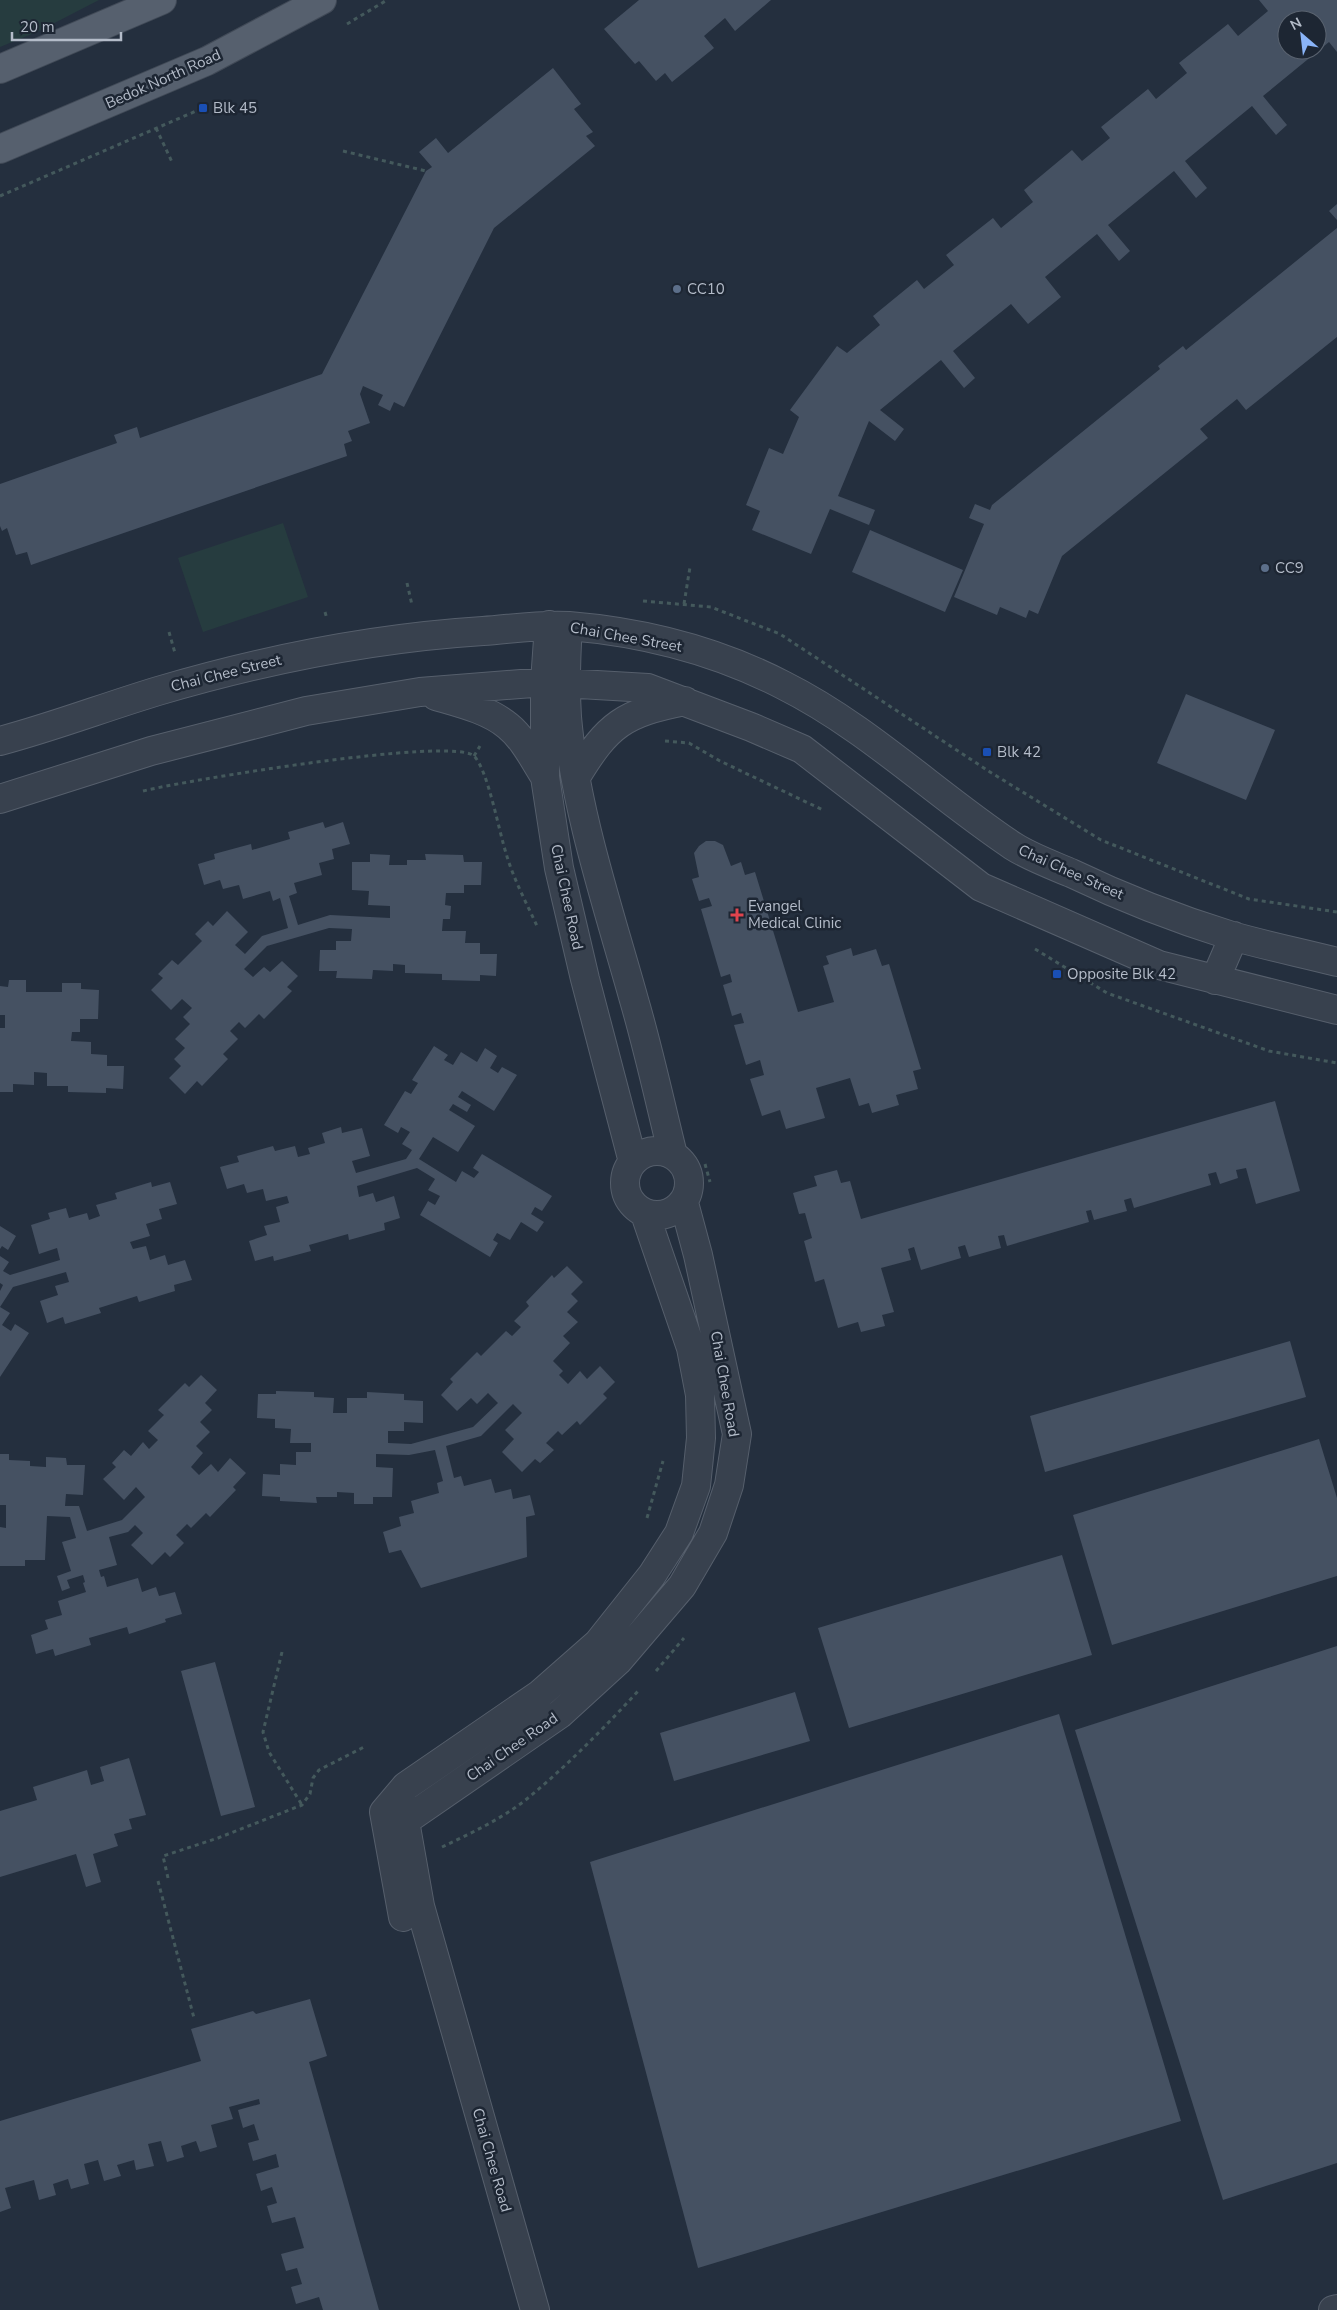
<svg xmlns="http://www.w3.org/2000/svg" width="1337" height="2310" font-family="'Nunito Sans',sans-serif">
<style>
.green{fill:#263c3f}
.building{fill:#455162;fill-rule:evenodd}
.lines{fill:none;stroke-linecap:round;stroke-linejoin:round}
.minor-casing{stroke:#565f6c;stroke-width:30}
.major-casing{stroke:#414a57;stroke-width:30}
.path{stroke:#44595c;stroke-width:3;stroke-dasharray:4 4;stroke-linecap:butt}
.minor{stroke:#38414e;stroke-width:28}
.major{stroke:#56606e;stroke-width:28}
.transit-dot{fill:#1a4fb4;stroke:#1d2633;stroke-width:2}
.service-dot{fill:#5c6f8a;stroke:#1d2633;stroke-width:2}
.health-dot{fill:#e0444e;stroke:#1d2633;stroke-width:2}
.labels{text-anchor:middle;stroke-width:5;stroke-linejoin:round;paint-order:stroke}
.street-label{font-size:15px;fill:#b4bcc9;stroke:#1d2633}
.poi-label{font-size:15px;fill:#b4bcc9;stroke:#1d2633;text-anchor:start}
</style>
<rect width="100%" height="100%" fill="#242f3e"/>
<!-- green -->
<path class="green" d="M0 0H99L39 31 0 47Z
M283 523 308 597 203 632 178 558Z"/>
<!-- building -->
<path class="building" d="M639 0H771L735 31 725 18 704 36 714 48 672 82 665 73 656 81 639 61 635 64 604 29Z
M1259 0H1337V52L1329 42 1263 96 1287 125 1276 135 1252 106 1185 161 1207 188 1196 198 1174 171 1108 225 1130 251 1119 261 1097 234 1045 277 1061 297 1028 324 1011 304 953 351 975 378 964 388 941 360 880 410 904 429 895 441 869 421 838 496 875 510 869 525 830 509 811 554 752 530 760 511 746 505 769 448 783 454 799 417 790 410 837 346 847 353 880 325 873 316 917 280 924 289 954 265 946 255 993 218 1001 228 1033 202 1024 190 1072 150 1082 161 1110 138 1101 127 1148 89 1156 99 1187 73 1179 63 1228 24 1238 36 1268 11ZM1287 20H1317V50H1287Z
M553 68 581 104 574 109 593 132 586 136 595 146 494 228 404 407 394 402 390 411 378 405 383 395 363 386 360 394 370 423 348 431 352 441 344 444 347 456 31 565 27 552 16 555 7 528 2 531 0 526V484L117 443 114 435 137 427 140 438 322 374 426 171 432 167 419 152 436 138 448 153Z
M1337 204V220L1329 211Z
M1337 228V337L1246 410 1237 399 1200 429 1208 438 1062 556 1038 614 1029 610 1026 618 1000 607 997 615 954 597 984 524 969 518 975 504 990 510 992 505 1160 369 1158 366 1183 346 1186 350Z
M870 530 963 570 945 612 852 572Z
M1186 694 1275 730 1246 800 1157 763Z
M323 822 325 828 343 822 350 844 332 849 334 859 319 863 322 875 294 883 297 893 289 896 298 925 330 915 390 918V906L368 905 369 891 352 890V862H370V854L390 855 389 865H407V860H426L425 854 463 855 464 862H482L481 885H464V893H446L445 905 451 906 450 919H443L442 931H466L465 943H480V954H497L496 976 480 975V981L442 980V974L405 973V965L393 964V971L373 970 372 979 336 978 337 971H319L320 950H336V941H351L352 929 329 928 267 946 244 969 253 977 264 967 270 972 282 961 298 976 287 987 292 991 264 1019 259 1014 245 1028 239 1022 230 1031 238 1039 223 1054 228 1059 202 1086 197 1081 185 1094 169 1078 181 1066 174 1059 185 1048 175 1039 190 1024 183 1017 192 1008 182 999 171 1010 151 990 163 978 158 974 172 960 178 965 202 941 195 934 208 921 213 926 227 911 248 932 235 945 245 954 262 936 288 928 280 898 273 901 270 891 243 899 239 885 223 889 220 880 204 885 198 864 215 859 214 854 251 844 252 850 290 839 288 832Z
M706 841H715L723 845 731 866 741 862 745 875 755 872 798 1012 834 1002 823 966 829 964 826 956 851 948 853 956 876 949 882 966 889 964 921 1069 913 1071 918 1089 896 1095 899 1105 872 1113 869 1103 859 1106 850 1078 816 1088 825 1118 786 1129 780 1110 762 1116 750 1079 764 1075 760 1060 746 1065 734 1025 744 1023 741 1013 732 1016 723 985 732 982 730 974 721 977 701 909 712 906 709 898 699 901 692 879 699 877 694 853 699 846Z
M9 980H26V992H62V983H81V989L99 990 98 1019H80V1032H72L71 1041 91 1042V1054L107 1055V1066H124L123 1089 106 1088V1093L68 1092V1086H47V1073L34 1072V1085L13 1084V1092H0V1028H5V1015H0V986L8 987Z
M434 1046 448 1055 444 1060 453 1065 461 1052 477 1062 485 1048 497 1056 490 1068 498 1073 502 1067 517 1075 494 1111 462 1091 458 1097 471 1105 467 1112 453 1104 449 1110 475 1126 458 1152 433 1137 419 1159 456 1182 462 1171 474 1178 479 1172 473 1168 482 1154 552 1196 542 1211 535 1207 531 1214 544 1222 537 1232 521 1222 510 1240 497 1233 493 1240 498 1243 490 1257 420 1215 428 1201 435 1205 440 1196 428 1190 435 1179 417 1168 357 1186 359 1197 373 1193 376 1202 394 1196 400 1218 384 1223 385 1230 349 1240 348 1234 309 1245 311 1251 274 1261 273 1256 255 1261 249 1241 267 1235 264 1226 280 1222 276 1207 289 1203 287 1196 266 1201 263 1189 247 1193 244 1184 227 1189 220 1167 239 1162 237 1156 273 1146 275 1151 295 1146 298 1157 310 1154 308 1148 325 1143 322 1133 341 1127 342 1133 362 1128 370 1156 352 1161 356 1173 406 1159 412 1150 402 1144 410 1132 401 1127 398 1133 384 1125 405 1091 411 1094 418 1083 412 1080Z
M1275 1101 1300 1191 1256 1204 1246 1168 1236 1170 1238 1178 1220 1184 1216 1172 1208 1174 1211 1185 1134 1208 1131 1198 1124 1200 1127 1211 1094 1220 1091 1210 1086 1211 1089 1222 1007 1246 1004 1235 998 1236 1001 1248 969 1257 965 1245 958 1247 961 1258 921 1270 914 1247 908 1249 911 1260 881 1268 894 1312 882 1315 885 1326 861 1332 858 1322 838 1328 824 1279 815 1282 804 1241 812 1238 805 1213 799 1214 793 1193 817 1186 814 1176 837 1170 841 1183 850 1181 861 1219Z
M151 1182 152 1187 170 1182 177 1204 159 1209 162 1219 146 1224 150 1236 130 1242 133 1249 146 1246 150 1260 165 1255 168 1265 185 1260 192 1280 174 1285 175 1291 139 1302 137 1296 99 1308 101 1313 65 1324 63 1317 47 1323 40 1301 58 1295 55 1286 69 1282 66 1272 13 1287 0 1307V1291L3 1285 0 1283V1256L9 1262 3 1271 10 1275 60 1260 57 1248 39 1254 31 1225 50 1219 48 1213 66 1208 69 1218 87 1213 89 1220 100 1216 96 1205 117 1199 115 1193Z
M0 1226 16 1236 8 1250 2 1246 0 1249Z
M567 1266 583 1282 571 1294 578 1301 567 1312 578 1322 563 1336 570 1343 553 1361 563 1371 559 1375 568 1384 580 1371 587 1379 600 1366 615 1382 603 1394 607 1398 580 1425 577 1421 562 1435 558 1431 546 1443 554 1450 540 1463 535 1459 522 1472 502 1452 514 1439 505 1430 522 1413 513 1404 481 1436 446 1446 454 1478 461 1476 464 1486 491 1479 495 1493 511 1489 513 1499 530 1495 535 1515 526 1517 527 1557 421 1588 401 1550 389 1553 383 1532 401 1526 399 1517 414 1513 411 1501 439 1493 437 1483 443 1481 435 1450 409 1455 376 1454V1467L393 1468 392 1497H373V1504H354V1493L337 1492V1497H316L317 1503 280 1501V1497L262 1496 263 1474 280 1475V1464L296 1465V1452H311V1443H290L291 1429 275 1428V1419L257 1418 258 1394H276V1391L314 1392V1397L334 1398 333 1413H347V1398H367V1392L404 1394V1400L423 1401V1423L404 1422V1431H388V1443L411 1444 473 1427 498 1403 488 1393 477 1404 471 1398 457 1411 441 1395 453 1382 450 1379 477 1352 481 1356 506 1331 512 1336 521 1327 514 1321 529 1306 526 1302 552 1275 554 1278Z
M0 1307 10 1313 2 1325 11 1331 15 1324 29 1333 0 1377Z
M1290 1341 1306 1397 1045 1472 1030 1416Z
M201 1375 217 1390 205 1403 212 1410 200 1422 210 1432 196 1446 203 1453 191 1467 199 1475 211 1464 218 1472 230 1458 246 1473 233 1487 236 1490 210 1517 206 1513 191 1528 187 1524 176 1535 184 1543 170 1557 165 1552 152 1565 131 1545 143 1533 135 1525 128 1532 109 1537 117 1565 99 1570 101 1577 104 1576 107 1587 138 1578 142 1592 156 1587 159 1596 175 1592 182 1614 165 1619 166 1622 129 1634 127 1627 89 1638 91 1645 55 1656 53 1649 36 1654 31 1635 48 1629 45 1620 62 1615 58 1601 86 1592 83 1583 85 1582 83 1575 67 1580 70 1588 62 1591 57 1576 71 1571 62 1542 76 1538 70 1517 47 1516 45 1560H25V1566H0V1527L6 1528V1505H0V1454H9V1460L30 1461V1466L46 1467V1457L66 1458 67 1465H85L83 1495 66 1494 65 1506H79L87 1531 122 1520 145 1497 136 1487 124 1500 103 1479 116 1467 112 1463 124 1450 131 1456 143 1442 149 1449 158 1440 148 1431 164 1415 158 1410 185 1383 189 1387Z
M1319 1439 1337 1498V1576L1112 1645 1073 1515Z
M1062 1555 1092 1655 849 1728 818 1628Z
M1337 1646V2163L1223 2200 1075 1730Z
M215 1662 255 1807 221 1816 181 1671Z
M795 1692 810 1741 674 1781 660 1733Z
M1059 1714 1181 2121 698 2268 590 1862Z
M129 1758 146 1815 129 1819 132 1829 114 1834 118 1846 93 1854 101 1882 86 1887 76 1854 0 1877V1811L37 1800 33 1787 87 1770 91 1785 104 1781 100 1767Z
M310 1999 327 2056 309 2062 379 2310H323L319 2297 296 2304 291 2287 302 2284 297 2268 286 2271 281 2254 304 2248 295 2217 272 2223 267 2206 277 2203 272 2187 261 2191 256 2174 279 2167 276 2154 253 2161 248 2143 259 2140 254 2124 243 2128 238 2110 260 2104 259 2099 229 2107 233 2119 211 2125 217 2147 200 2152 196 2141 181 2146 184 2157 167 2162 161 2141 148 2144 154 2166 136 2170 134 2160 117 2165 121 2176 104 2181 98 2160 84 2164 89 2184 71 2189 68 2179 53 2184 56 2195 39 2200 34 2180 5 2188 11 2208 0 2212V2121L201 2061 191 2029 253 2011 256 2014Z"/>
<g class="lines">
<!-- minor casing -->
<g class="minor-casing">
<path id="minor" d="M549 625 545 682V777L559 868 585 979 633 1162
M568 626C566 656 565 686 567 717 575 810 609 910 634 1000 649 1051 660 1103 673 1155
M436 696C460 703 489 710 508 726 524 739 534 760 545 777
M0 741C53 727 105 707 158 691 263 660 373 638 483 631 511 629 541 624 569 626 642 632 717 651 783 685 867 727 935 794 1013 846 1030 857 1052 865 1071 873 1123 898 1177 919 1232 936 1267 946 1302 953 1337 962
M576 777C608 724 624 713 685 701
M0 799 151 751 306 711 420 692 545 682 648 688 751 727 802 749 981 887 1159 965 1337 1010
M1215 980 1234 936
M625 1183a32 32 0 1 1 64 0a32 32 0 1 1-64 0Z
M403 1917 384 1812 406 1786 540 1694 598 1643 652 1575 679 1533 696 1486 701 1438 700 1395 691 1348 645 1214
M535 2310 420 1906 405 1821 560 1714 618 1661 682 1586 713 1533 729 1485 737 1434 698 1255 684 1203
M1333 2310 1337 2309"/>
</g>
<!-- major casing -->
<g class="major-casing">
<path id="major" d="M0 69 162 0
M0 149 207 61 322 0"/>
</g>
<!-- path -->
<path class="path" d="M347 24 387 0
M156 128 172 162
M343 151 426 171
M0 196 203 108
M407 583 412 605
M643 601 711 607 780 634 990 772 1101 840 1249 899 1337 912
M684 604 690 567
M325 612 327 619
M169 632 175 653
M665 741 689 743 720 761 823 810
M474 756 480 746
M143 791C183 781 452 736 474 756 488 770 499 832 506 853 513 878 526 902 537 926
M1035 949 1107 993 1269 1051 1337 1063
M705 1164 710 1182
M647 1518 663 1461
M282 1652 263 1732 269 1752 302 1805
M656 1671 684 1638
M442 1847C471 1833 502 1819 528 1798 568 1765 605 1727 640 1689
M168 1878 163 1856 218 1838 302 1805 310 1794 313 1778 319 1770 364 1747
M158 1881 194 2018"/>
<!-- minor -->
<use href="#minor" class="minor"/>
<!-- major -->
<use href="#major" class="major"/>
</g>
<!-- markers -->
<g class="transit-dot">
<rect x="198" y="103" width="10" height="10" rx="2.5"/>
<rect x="982" y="747" width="10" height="10" rx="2.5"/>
<rect x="1052" y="969" width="10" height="10" rx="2.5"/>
</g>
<g class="service-dot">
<circle cx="677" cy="289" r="5"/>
<circle cx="1265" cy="568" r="5"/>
</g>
<path class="health-dot" d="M734.5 907.5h5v5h5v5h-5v5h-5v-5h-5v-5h5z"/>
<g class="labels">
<!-- street labels -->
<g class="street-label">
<text transform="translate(163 79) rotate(-24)" y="5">Bedok North Road</text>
<text transform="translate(626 637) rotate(10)" y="5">Chai Chee Street</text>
<text transform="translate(226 673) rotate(-14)" y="5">Chai Chee Street</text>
<text transform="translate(1071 872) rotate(24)" y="5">Chai Chee Street</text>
<text transform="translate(567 897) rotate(78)" y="5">Chai Chee Road</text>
<text transform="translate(725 1384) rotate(80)" y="5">Chai Chee Road</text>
<text transform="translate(512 1747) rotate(-35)" y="5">Chai Chee Road</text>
<text transform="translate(492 2160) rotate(74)" y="5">Chai Chee Road</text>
</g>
<!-- poi labels -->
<g class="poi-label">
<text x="213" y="113">Blk 45</text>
<text x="687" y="294">CC10</text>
<text x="1275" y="573">CC9</text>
<text x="997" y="757">Blk 42</text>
<text x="748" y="911">Evangel<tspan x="748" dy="17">Medical Clinic</tspan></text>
<text x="1067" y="979">Opposite Blk 42</text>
</g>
</g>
<!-- north arrow -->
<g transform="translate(1302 35) rotate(332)"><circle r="24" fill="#1d2633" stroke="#59626f"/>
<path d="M0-4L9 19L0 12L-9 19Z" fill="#8ab4f8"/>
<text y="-8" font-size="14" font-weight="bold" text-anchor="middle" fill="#b4bcc9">N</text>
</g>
<!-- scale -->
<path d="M12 32v8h109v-8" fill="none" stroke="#b4bcc9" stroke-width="2.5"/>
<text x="20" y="32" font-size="15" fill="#b4bcc9" stroke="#1d2633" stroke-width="4" paint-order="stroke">20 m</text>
</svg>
